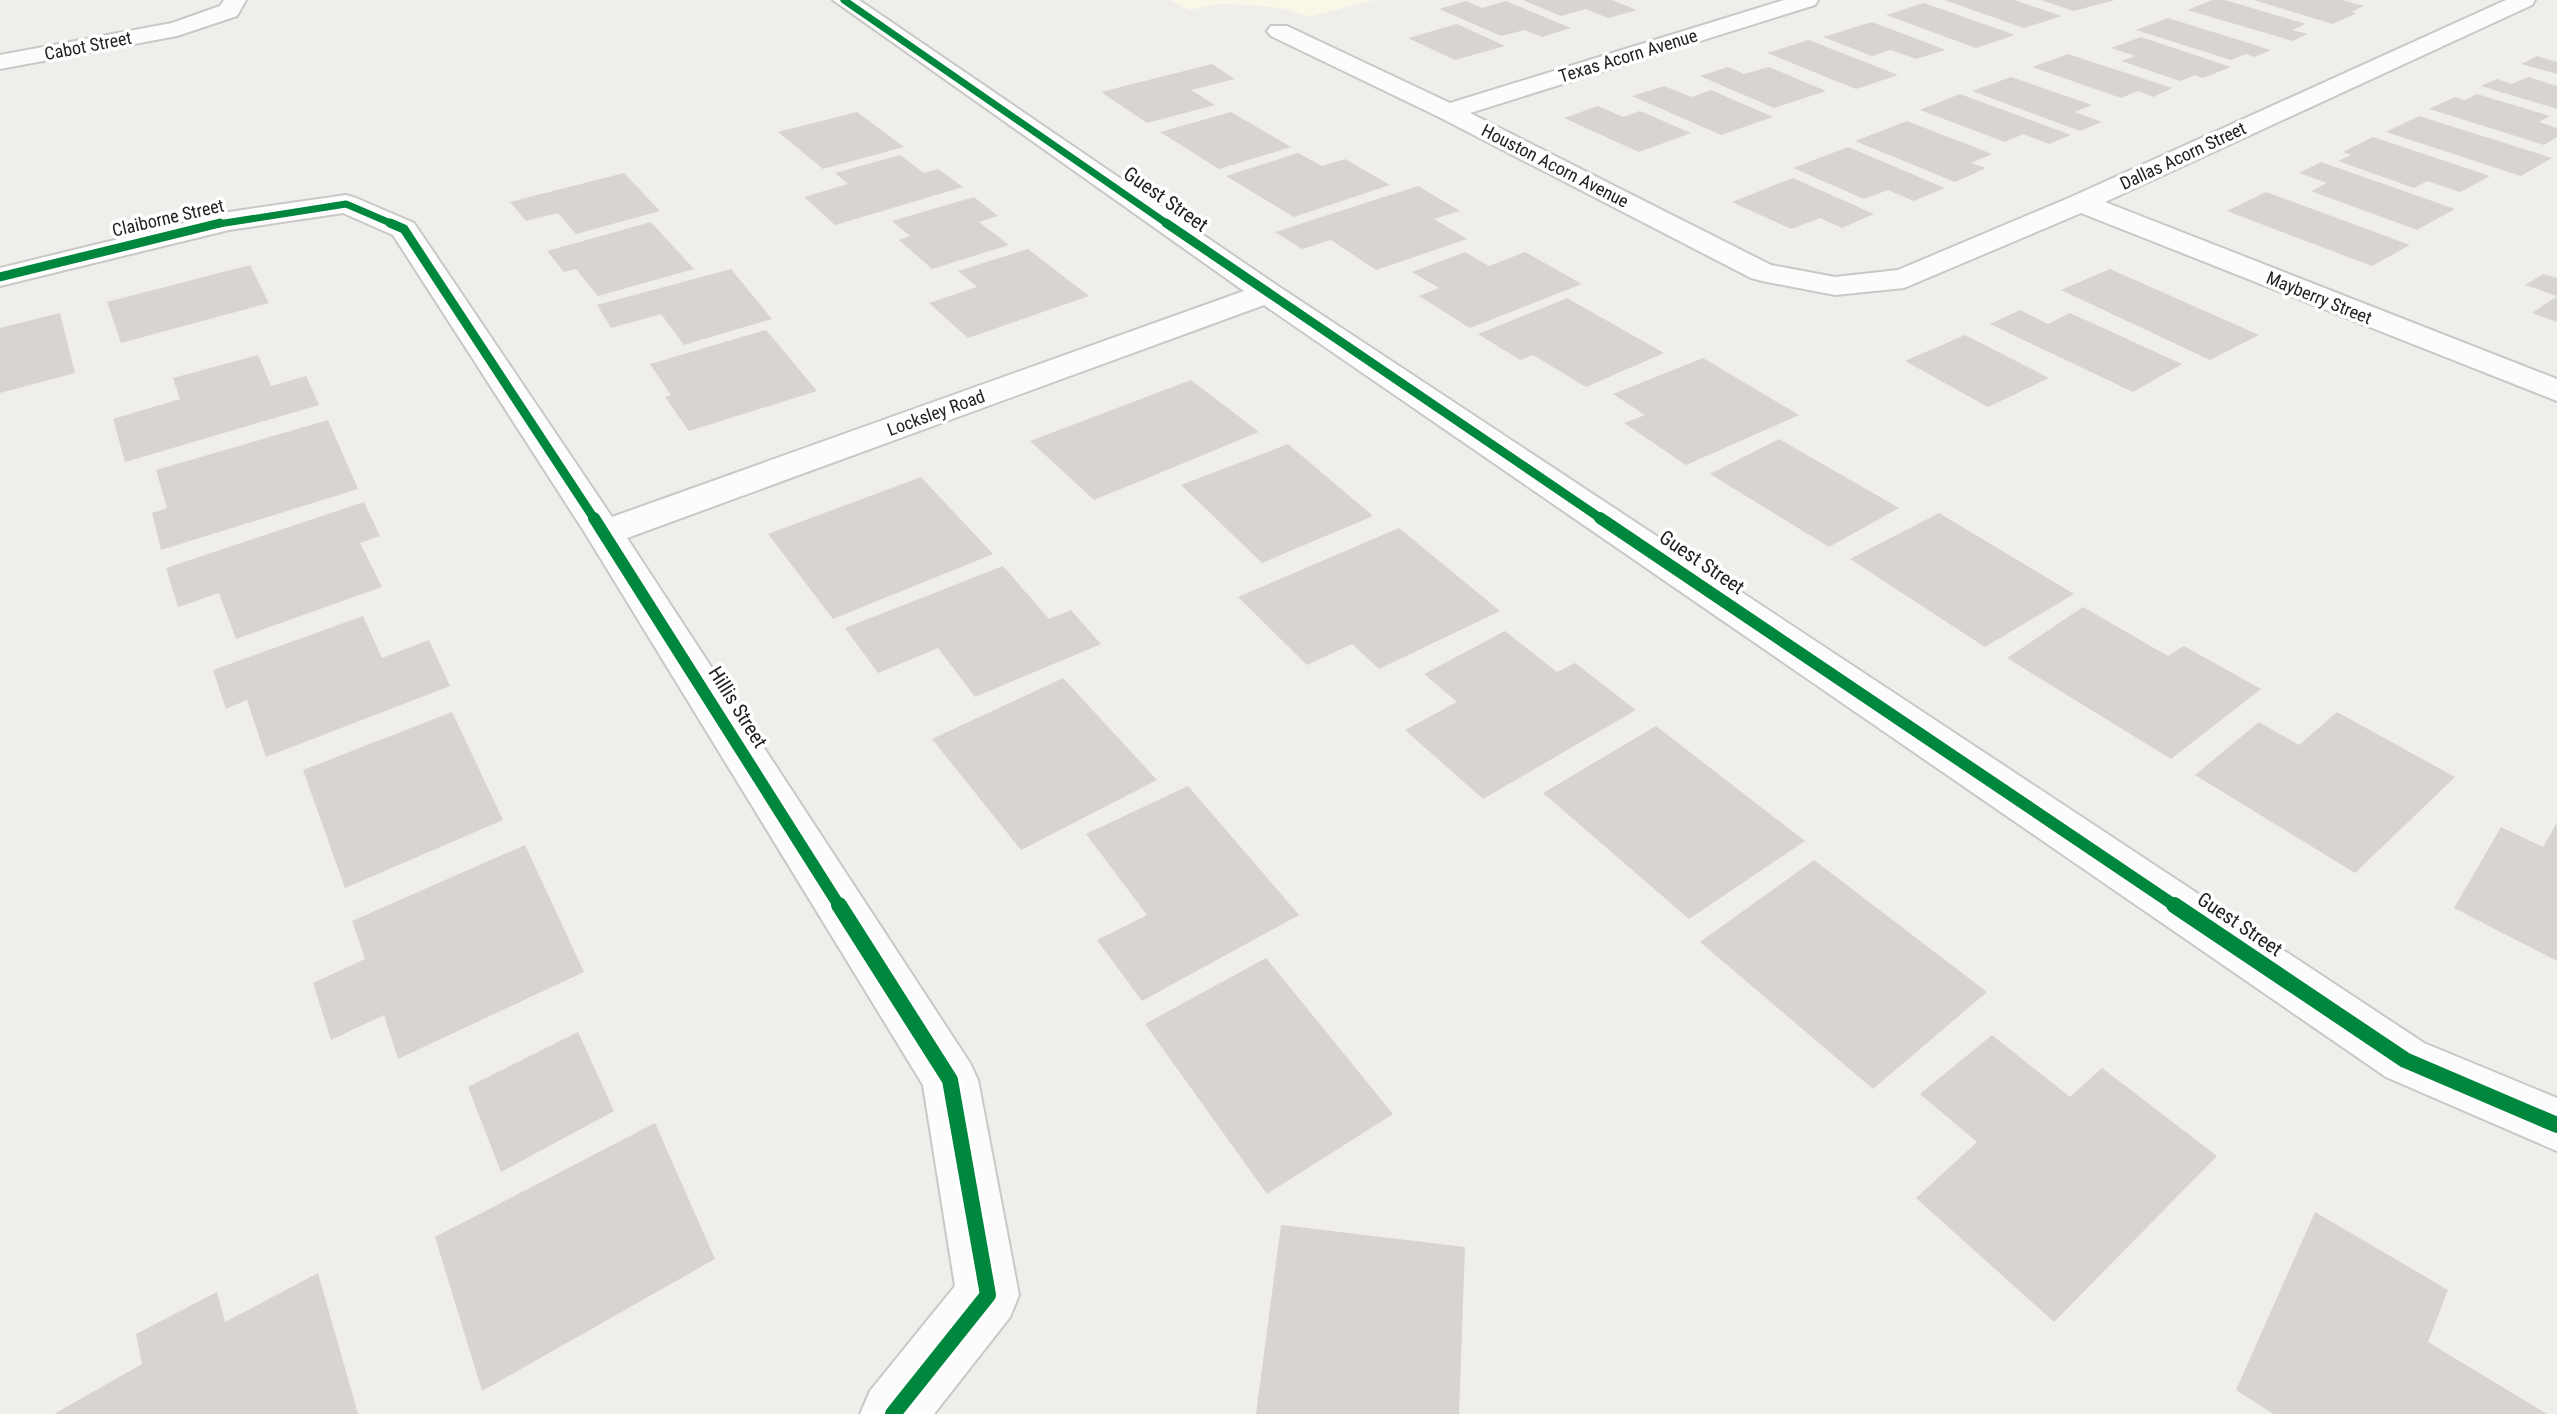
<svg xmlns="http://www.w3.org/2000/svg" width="2557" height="1414" font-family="'Roboto Condensed',sans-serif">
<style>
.education{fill:#f8f7e8}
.building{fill:#d7d4d2}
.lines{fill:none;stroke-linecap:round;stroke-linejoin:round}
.minor-casing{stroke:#c9c8c7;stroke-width:4}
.minor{fill:#fdfcfc;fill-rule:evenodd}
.cycleway-far3-casing{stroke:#fff;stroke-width:10}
.cycleway-far2-casing{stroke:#fff;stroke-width:13}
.cycleway-far1-casing{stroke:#fff;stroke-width:17}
.cycleway-casing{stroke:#fff;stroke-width:21}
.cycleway-far3{stroke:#00873e;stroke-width:7}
.cycleway-far2{stroke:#00873e;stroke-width:9}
.cycleway-far1{stroke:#00873e;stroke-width:12}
.cycleway{stroke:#00873e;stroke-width:16}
.labels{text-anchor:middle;stroke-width:7;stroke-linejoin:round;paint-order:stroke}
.far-street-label{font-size:18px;fill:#222;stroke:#fff}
.street-label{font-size:20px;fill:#222;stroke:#fff}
</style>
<rect width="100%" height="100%" fill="#f0eeeb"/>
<!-- education -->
<path class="education" d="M1170 0H1374L1309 17 1285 9 1251 5 1220 4 1189 10Z"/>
<!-- building -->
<path class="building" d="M1523 0H1612L1637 10 1608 18 1586 9 1561 16Z
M1944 0H2014L2062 16 2024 28Z
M2041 0H2115L2074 11Z
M2212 0H2225L2306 24 2292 30 2308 34 2293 41 2187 10Z
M2254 0H2342L2364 6 2351 12 2357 13 2332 24Z
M1466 1 1482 8 1506 1 1571 28 1542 37 1525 30 1501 36 1439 9Z
M1924 3 2015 35 1976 48 1886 15Z
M2168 18 2271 50 2254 57 2246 54 2231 60 2136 30Z
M1872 22 1946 50 1916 59 1891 50 1872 56 1823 37Z
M1457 24 1505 46 1455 60 1408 38Z
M2141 37 2231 67 2203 78 2195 75 2180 81 2121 61 2135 56 2111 48Z
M1809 40 1898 75 1856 89 1767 53Z
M2068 54 2172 88 2153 97 2138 91 2121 98 2032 67Z
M2537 56 2557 62V74L2521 64Z
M1212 64 1235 79 1191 90 1215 105 1147 123 1101 92Z
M1728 67 1744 74 1769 67 1826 91 1774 108 1700 76Z
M2011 77 2092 105 2075 112 2102 122 2080 131 1972 91Z
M2528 77 2557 86V109L2481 86 2497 79 2512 84Z
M1664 86 1691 97 1711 90 1773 117 1721 135 1632 96Z
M1960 94 2071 135 2049 144 2023 134 2005 142 1920 110Z
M2477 94 2550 116 2539 122 2557 128V137L2544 145 2429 109 2455 97 2465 100Z
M1598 106 1623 117 1640 111 1691 133 1639 152 1564 118Z
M857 112 904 147 823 169 778 132Z
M1231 112 1291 147 1219 169 1160 132Z
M2419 116 2552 158 2521 176 2386 132Z
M1907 121 1992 154 1971 163 1986 168 1955 182 1855 141Z
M2373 137 2490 176 2460 192 2427 181 2414 188 2338 161 2351 155 2343 152Z
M1848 147 1945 188 1914 201 1888 190 1864 199 1793 168Z
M1298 153 1322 166 1345 159 1390 185 1294 217 1226 176Z
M900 155 924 173 938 169 963 187 835 225 804 197 848 184 835 173Z
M2321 162 2455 209 2417 230 2311 191 2327 183 2299 173Z
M624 173 660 211 576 234 558 213 526 221 510 202Z
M1793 178 1874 214 1842 228 1820 218 1791 229 1732 202Z
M1418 186 1460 211 1434 219 1467 239 1376 270 1331 240 1302 249 1275 232Z
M2266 192 2410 245 2372 266 2227 211Z
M974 197 998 216 979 222 1009 245 932 269 899 240 910 236 892 221Z
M651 222 694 269 598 296 576 269 564 272 547 251Z
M1028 249 1089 296 968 338 929 303 977 287 958 271Z
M1465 252 1489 266 1525 252 1582 284 1470 328 1419 296 1439 288 1412 272Z
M250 265 269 303 121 343 107 302Z
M731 269 772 319 684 345 661 314 611 328 597 305Z
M2110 269 2259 335 2210 360 2061 290Z
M2543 274 2557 278V322L2532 313 2557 296 2525 285Z
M1567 298 1664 353 1586 387 1533 355 1520 360 1478 334Z
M2020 310 2048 324 2070 313 2182 364 2133 392 1990 324Z
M60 313 75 373 0 393V328Z
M766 330 817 391 689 431 665 397 671 395 650 364Z
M1965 335 2049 378 1988 407 1905 361Z
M258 355 271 386 306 376 319 405 125 462 113 419 180 399 173 378Z
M1703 358 1799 415 1686 465 1624 423 1645 415 1613 394Z
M1191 380 1259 432 1094 500 1030 441Z
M328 420 358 489 161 550 152 513 167 508 156 470Z
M1779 439 1899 508 1829 547 1710 474Z
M1288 444 1373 516 1262 563 1181 485Z
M921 477 993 554 833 619 768 534Z
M364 502 380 536 360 543 382 587 236 639 219 593 178 607 166 568Z
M1939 513 2074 594 1985 647 1850 559Z
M1399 528 1500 611 1379 669 1352 644 1307 665 1238 597Z
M1003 566 1049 619 1071 610 1101 644 975 697 938 648 878 673 845 628Z
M2083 607 2168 656 2184 646 2261 689 2171 759 2007 658Z
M363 616 382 658 429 640 450 686 266 757 247 700 226 709 213 670Z
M1505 631 1557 672 1575 663 1636 710 1483 799 1405 730 1457 702 1424 674Z
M1063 678 1157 780 1021 850 932 739Z
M452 712 503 820 345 888 303 770Z
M2337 712 2455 777 2355 873 2195 775 2259 722 2299 745Z
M1656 726 1805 841 1689 919 1543 793Z
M1188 786 1299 915 1142 1001 1097 940 1147 915 1086 834Z
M2557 822V961L2454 908 2501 827 2543 847Z
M525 845 584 972 398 1059 384 1015 331 1040 313 983 365 959 352 921Z
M1814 860 1987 992 1873 1089 1700 942Z
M1266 958 1393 1114 1267 1194 1145 1024Z
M578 1032 614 1111 501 1172 468 1087Z
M1992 1035 2070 1097 2102 1068 2217 1156 2054 1322 1916 1198 1977 1142 1920 1094Z
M655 1123 715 1259 482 1391 435 1237Z
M2315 1212 2448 1290 2428 1342 2547 1414H2273L2236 1390Z
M1281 1225 1465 1247 1459 1414H1256Z
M318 1273 358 1414H54L142 1364 136 1334 217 1292 225 1322Z"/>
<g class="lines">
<!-- minor casing -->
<g class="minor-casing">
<path id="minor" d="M224 0H246L237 16 177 36 0 69V55L172 23 220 6Z
M833 0H859L1278 286 2424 1043 2557 1098V1151L2386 1077 1264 305 627 538 970 1063 978 1080 1019 1295 1010 1317 934 1414H860L870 1391 955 1286 923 1085 585 533 393 235 343 213 229 230 0 286V268L229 212 346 195 356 198 414 223 612 517 1244 291Z
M1784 0H1818L1815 5 1470 113 1771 265 1835 277 1898 270 2071 197 2506 0H2535L2532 5 2105 202 2557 379V401L2081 213 1904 288 1835 295 1762 281 1751 278 1439 117 1271 36 1267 31 1271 26H1287L1450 103Z"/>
</g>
<!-- minor -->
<use href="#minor" class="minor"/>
<!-- cycleway-far3 casing -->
<g class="cycleway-far3-casing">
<path id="cycleway-far3" d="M844 0 1169 225
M212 225 346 204 395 225"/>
</g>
<!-- cycleway-far2 casing -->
<g class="cycleway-far2-casing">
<path id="cycleway-far2" d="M390 223 404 229 595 520
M1166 223 1603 520
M0 277 220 223"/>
</g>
<!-- cycleway-far1 casing -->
<g class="cycleway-far1-casing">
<path id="cycleway-far1" d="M594 518 840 907
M1600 518 2177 907"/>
</g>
<!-- cycleway casing -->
<g class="cycleway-casing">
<path id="cycleway" d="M839 905 950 1080 988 1295 893 1414
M2174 905 2405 1060 2557 1125"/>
</g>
<!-- cycleway-far3 -->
<use href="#cycleway-far3" class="cycleway-far3"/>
<!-- cycleway-far2 -->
<use href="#cycleway-far2" class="cycleway-far2"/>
<!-- cycleway-far1 -->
<use href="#cycleway-far1" class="cycleway-far1"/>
<!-- cycleway -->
<use href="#cycleway" class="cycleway"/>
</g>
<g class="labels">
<!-- far-street labels -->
<g class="far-street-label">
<text transform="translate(88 46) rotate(-11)" y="6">Cabot Street</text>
<text transform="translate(1628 56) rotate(-17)" y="6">Texas Acorn Avenue</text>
<text transform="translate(2183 156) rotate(-25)" y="6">Dallas Acorn Street</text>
<text transform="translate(1555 166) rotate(27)" y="6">Houston Acorn Avenue</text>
<text transform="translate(168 218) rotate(-13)" y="6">Claiborne Street</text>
<text transform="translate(2319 298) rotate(22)" y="6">Mayberry Street</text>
<text transform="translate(936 413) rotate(-20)" y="6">Locksley Road</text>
</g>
<!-- street labels -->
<g class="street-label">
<text transform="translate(1166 199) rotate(35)" y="7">Guest Street</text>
<text transform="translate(1702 562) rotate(34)" y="7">Guest Street</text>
<text transform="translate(738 707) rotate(58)" y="7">Hillis Street</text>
<text transform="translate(2240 924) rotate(34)" y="7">Guest Street</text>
</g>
</g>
</svg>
